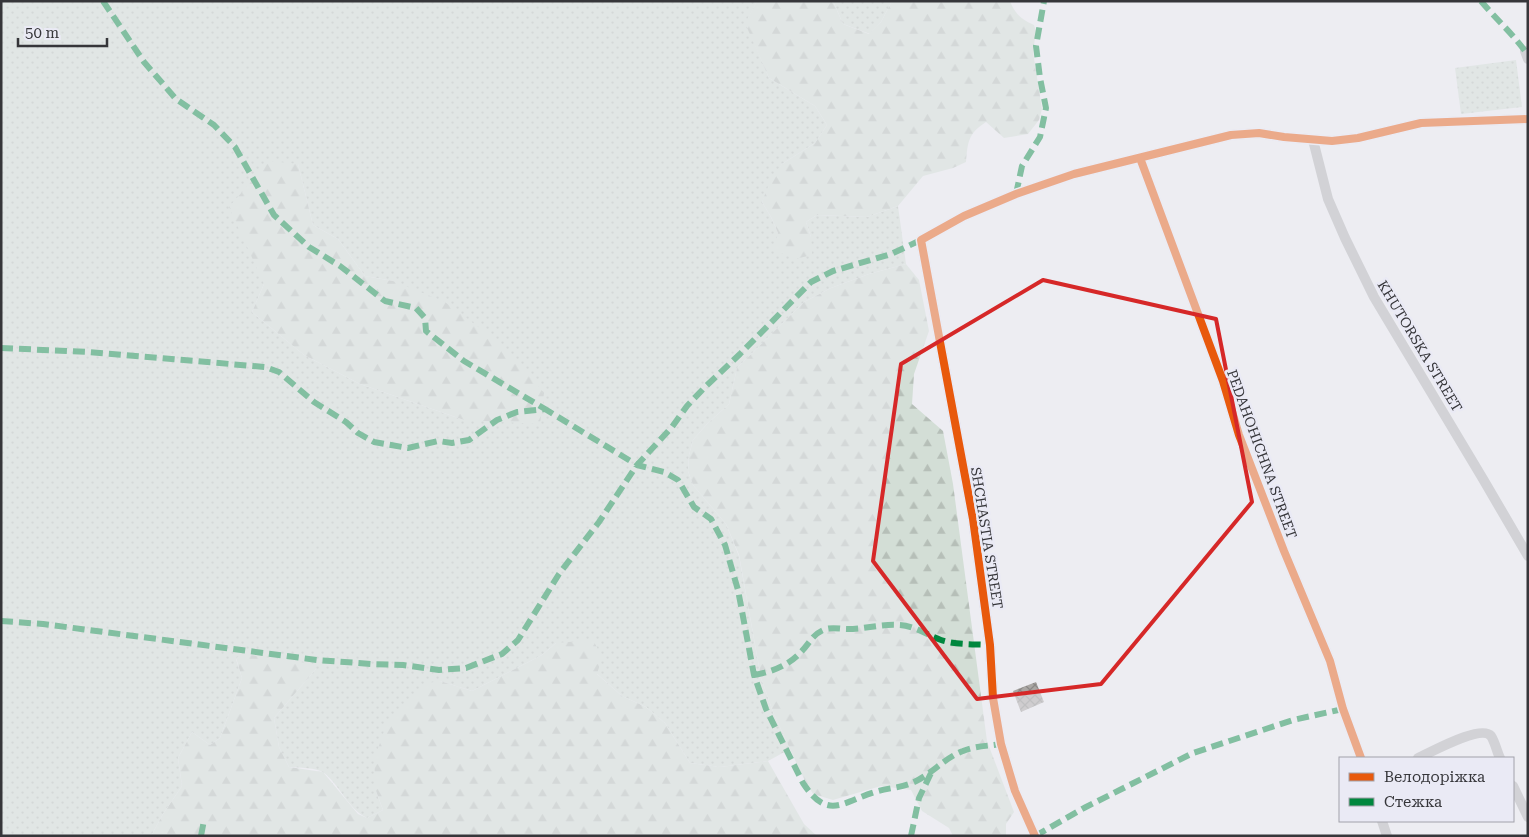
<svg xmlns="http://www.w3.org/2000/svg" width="1529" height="837" font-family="'Roboto Serif',serif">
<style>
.green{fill:url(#green-dots);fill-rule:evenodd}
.forest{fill:url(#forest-firs)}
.building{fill:url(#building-cross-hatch)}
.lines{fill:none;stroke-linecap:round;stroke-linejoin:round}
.minor{stroke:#b1b2b4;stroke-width:10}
.quiet{stroke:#00873e;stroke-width:6;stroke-dasharray:12 6;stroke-linecap:butt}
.cycleway-casing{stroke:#eaeaf5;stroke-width:11}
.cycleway{stroke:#e8590c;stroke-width:8}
.marked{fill:none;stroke:#d62828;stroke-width:4;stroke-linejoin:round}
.labels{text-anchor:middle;stroke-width:5;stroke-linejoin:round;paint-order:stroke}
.street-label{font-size:14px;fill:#36363a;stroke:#eaeaf5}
</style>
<defs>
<pattern id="green-dots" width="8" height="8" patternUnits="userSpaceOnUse" patternTransform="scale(1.25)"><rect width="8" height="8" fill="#d3ded6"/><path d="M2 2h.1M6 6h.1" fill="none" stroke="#b6bfb8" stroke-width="1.8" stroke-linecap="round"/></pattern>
<pattern id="forest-firs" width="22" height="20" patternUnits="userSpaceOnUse" patternTransform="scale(1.25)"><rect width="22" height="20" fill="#d3ded6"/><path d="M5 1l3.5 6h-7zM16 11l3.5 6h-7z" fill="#b6bfb8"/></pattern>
<pattern id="building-cross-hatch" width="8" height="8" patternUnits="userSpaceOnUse" patternTransform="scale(1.25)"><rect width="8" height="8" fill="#aaa7a4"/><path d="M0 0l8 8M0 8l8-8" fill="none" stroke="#8b8987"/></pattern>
</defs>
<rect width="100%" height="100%" fill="#ededf2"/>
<!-- green -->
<path class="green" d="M1 1H757L746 23 769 78 815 106 827 125 815 143 782 164 762 202 771 217 778 233 811 237 806 222 817 215 867 217 898 206 906 264 869 274 831 288 804 302 737 368 729 404 707 424 693 440 689 455 688 471 693 485 726 524 739 556 761 678 773 712 790 749 768 761 720 767 690 763 665 723 646 707 622 696 596 673 556 643 542 655 472 691 440 681 376 791 383 810 367 818C347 808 340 785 324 773 316 767 299 768 289 767L279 747 274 718 316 669 236 659 242 678 220 738 210 745 192 732 178 758 182 786 163 814 151 836H1ZM298 164 313 225 338 239 365 276 393 281 464 420 360 384 304 355 252 312 264 284Z
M833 1H892L881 22 870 34 843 24Z
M1516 60 1522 107 1461 114 1455 68Z"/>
<!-- forest -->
<path class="forest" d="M757 1H833L843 24 869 34 881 22 892 1H1010C1015 14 1021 19 1034 25L1036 31 1033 52 1042 109 1039 120 1028 134 1004 138 986 122C968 134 968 141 966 162L953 168 923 176 898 206 867 217 817 215 806 222 811 237 812 255 795 259 774 250 778 233 771 217 762 202 771 179 782 164 815 143 827 125 815 106 769 78 745 23Z
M269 161 298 164 313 225 338 239 365 276 393 281 445 302 501 344 544 393 540 424 464 420 360 384 304 355 252 312 264 284 229 207Z
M906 264 919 280 929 331 914 374 912 404 943 431 953 484 987 741 1014 812 1006 824V836H953L949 828 922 811 911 790 881 786 833 800 813 794 801 773 773 712 761 678 739 555 726 524 693 485 688 471 689 455 693 440 707 424 729 404 737 368 804 302 831 288 869 274Z
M593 640 602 657 597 674 622 696 646 707 665 723 690 763 720 767 768 761 804 824 817 836H151L163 814 182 786 178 758 192 732 210 745 220 738 242 678 236 658 243 654 313 664 316 669 274 718 279 747 289 767 323 772 358 814 367 818 383 810 376 791 374 760 387 723 428 683 440 681 472 691 542 655 556 643Z"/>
<!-- building -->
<path class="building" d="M1036 682 1044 702 1021 712 1013 691Z"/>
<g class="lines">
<!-- minor -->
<path class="minor" d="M1525 51 1528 59
M1313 140 1328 199 1345 238 1374 297 1483 479 1528 556
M1140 158 1223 381 1239 435 1284 551 1330 661 1343 709 1361 758
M1418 758C1430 753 1481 724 1491 736 1495 742 1497 752 1500 758
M1513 786 1528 817
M1382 821 1387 836
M1035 836 1015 791 1001 744 993 698 990 645 973 519 921 240 964 216 1016 194 1074 174 1231 135 1259 133 1284 137 1332 141 1358 138 1421 123 1528 119"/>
<!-- quiet -->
<path class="quiet" d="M103 1 144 62 176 99 214 125 235 147 274 215 309 247 340 266 385 301 416 308 425 318 426 331 464 361 545 409
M1481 1C1495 18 1512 33 1525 51
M1016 194 1022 166 1040 137 1046 108 1040 78 1036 46 1044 1
M1 348 89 352 265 367 279 372 314 402 346 422 358 433 374 442 408 448 438 441 452 443 469 440 497 420 517 412 545 409 637 465 664 472 678 480 694 507 711 519 725 545 738 590 754 675 766 709 803 783C828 821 842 802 875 792 887 788 900 788 912 783 931 775 944 758 963 751 975 746 988 746 1001 744
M1 621 43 624 317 660 372 664 403 665 439 670 466 668 502 654 518 640 559 574 599 522 637 465 672 427 687 406 705 387 740 354 811 282 833 271 891 254 921 240
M754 675C772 672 789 665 801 652 810 643 813 633 826 629 834 627 840 629 848 629 865 629 881 624 898 625 913 625 927 635 941 640 956 645 973 644 990 645
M201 836 204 820
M911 836 919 798 932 771
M1035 836 1084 808 1193 753 1293 720 1343 709"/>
<!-- cycleway casing -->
<g class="cycleway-casing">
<path id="cycleway" d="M1140 158 1223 381 1239 435 1284 551 1330 661 1343 709 1361 758
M1035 836 1015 791 1001 744 993 698 990 645 973 519 921 240 964 216 1016 194 1074 174 1231 135 1259 133 1284 137 1332 141 1358 138 1421 123 1528 119"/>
</g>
<!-- cycleway -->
<use href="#cycleway" class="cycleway"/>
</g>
<!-- marked area -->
<path d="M0 0H1529V837H0ZM1043 280 1216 319 1252 502 1101 684 977 699 873 561 901 364Z" fill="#ededf2" fill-opacity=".55" fill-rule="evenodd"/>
<path class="marked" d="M1043 280 1216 319 1252 502 1101 684 977 699 873 561 901 364Z"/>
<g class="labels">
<!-- street labels -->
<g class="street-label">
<text transform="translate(1420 346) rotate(59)" y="5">KHUTORSKA STREET</text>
<text transform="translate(1262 454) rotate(70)" y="5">PEDAHOHICHNA STREET</text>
<text transform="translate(987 538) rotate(81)" y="5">SHCHASTIA STREET</text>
</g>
</g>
<!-- border -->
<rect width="1529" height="837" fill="none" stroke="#36363a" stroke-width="5"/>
<!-- legend -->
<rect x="1339" y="757" width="175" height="65" fill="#eaeaf5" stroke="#a2a2aa"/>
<rect x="1349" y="773" width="25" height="8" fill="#e8590c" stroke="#a2a2aa"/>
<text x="1384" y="782" font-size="15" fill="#36363a">Велодоріжка</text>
<rect x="1349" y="798" width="25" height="8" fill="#00873e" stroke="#a2a2aa"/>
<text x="1384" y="807" font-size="15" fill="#36363a">Стежка</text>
<!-- scale -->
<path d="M18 38v8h89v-8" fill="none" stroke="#36363a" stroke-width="2.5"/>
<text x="25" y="38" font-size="15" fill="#36363a" stroke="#eaeaf5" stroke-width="4" paint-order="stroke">50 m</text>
</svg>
